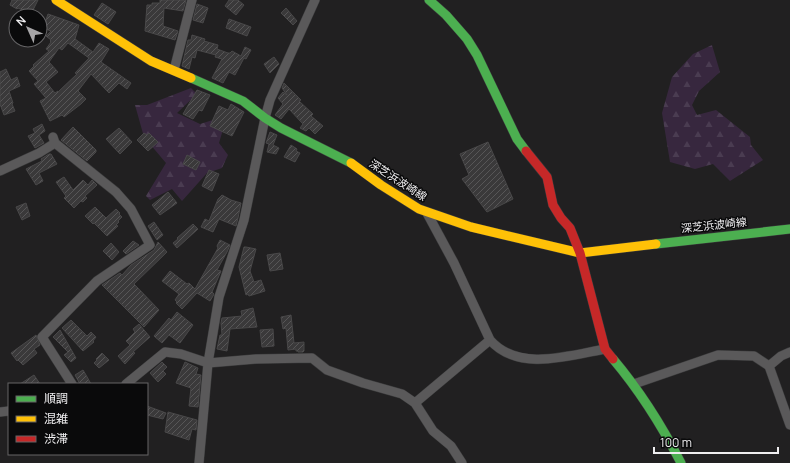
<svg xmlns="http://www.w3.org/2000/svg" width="790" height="463" font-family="Manrope,'Noto Sans JP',sans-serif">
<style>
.forest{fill:url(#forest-firs)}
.building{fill:url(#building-hatch);stroke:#494849;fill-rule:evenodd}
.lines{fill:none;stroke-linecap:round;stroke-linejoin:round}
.street-casing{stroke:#3b3b3c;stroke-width:10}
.fast-casing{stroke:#3b3b3c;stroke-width:10}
.slow-casing{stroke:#3b3b3c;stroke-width:10}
.jam-casing{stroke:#3b3b3c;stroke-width:10}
.street{stroke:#5a595a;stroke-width:9}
.fast{stroke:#4caf50;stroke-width:9}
.slow{stroke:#ffc107;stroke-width:9}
.jam{stroke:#c62828;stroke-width:9}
.labels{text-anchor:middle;stroke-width:3;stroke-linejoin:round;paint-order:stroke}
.street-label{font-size:11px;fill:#efeef0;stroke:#0a0a0b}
</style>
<defs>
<pattern id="forest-firs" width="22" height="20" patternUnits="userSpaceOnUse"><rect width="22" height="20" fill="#37273e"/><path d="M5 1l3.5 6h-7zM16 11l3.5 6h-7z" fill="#4a3c51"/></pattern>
<pattern id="building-hatch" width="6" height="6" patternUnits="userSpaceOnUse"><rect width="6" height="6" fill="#3a393a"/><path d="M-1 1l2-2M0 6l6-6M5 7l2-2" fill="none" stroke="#575657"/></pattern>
</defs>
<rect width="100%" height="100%" fill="#212021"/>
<!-- forest -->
<path class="forest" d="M712 45 720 72 699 91 692 105 697 115 716 110 750 137 751 145 763 160 730 181 713 164 695 169 670 162 662 113 672 77 693 54Z
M191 88 197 94 177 113 200 124 216 119 224 126 219 143 228 155 222 168 207 173 182 201 172 189 150 200 146 196 166 163 144 137 135 105H147Z"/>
<!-- building -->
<path class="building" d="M12 0H38L31 14 18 8 17 9 10 5Z
M160 0H186L183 11 164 8 163 26 178 31 175 40 145 31 147 5H152V3H160Z
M229 0H238L244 5 236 15 225 6Z
M102 3 116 12 108 24 94 15Z
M197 4 208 8 203 23 193 20Z
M286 8 297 21 293 25 281 13Z
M48 14 79 25 75 39 93 52 99 43 109 49 101 62 131 83 127 89 119 83 109 93 91 74 78 91 86 99 81 104 64 117 62 115 50 121 40 101 46 98 34 84 38 81 29 71 34 66 33 65 49 51 46 49 51 42 50 41 51 40 46 36 51 31 43 28ZM68 43 89 58 75 73 77 74 58 92V91L55 93 46 82 58 72 49 62 59 48 62 50Z
M229 19 251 27 247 36 226 28Z
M192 35 205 39 204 41 218 45 217 49 228 53H230L232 51 241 56 245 47 251 50 246 59 244 58 235 75 229 72 223 83 212 78 222 59 215 57 216 55 197 50 195 58 192 57 189 69 182 66 188 40H191Z
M274 57 279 64 270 73 264 64Z
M6 69 11 80 17 77 20 86 9 91 13 103 12 104 15 111 4 115 0 104V72Z
M284 83 301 100 299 101 313 114 311 116 323 126 315 134 309 128 306 131 300 128 303 124 289 109 281 119 275 115 283 104 278 98 283 92 287 95 282 88Z
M197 90 210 95 202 111 199 110 193 119 183 114Z
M231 104 244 112 232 136 210 126 219 106 228 110Z
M42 124 45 131 39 135 44 143 35 148 28 136 35 133 33 129Z
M73 127 96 150V152L87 161 61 140Z
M119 128 132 142 120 154 106 139Z
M270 132 277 135 273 145 279 148 276 154 267 152 269 144 266 143Z
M144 133 147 135 149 133 158 142 148 151 137 140Z
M488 142 513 199 487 212 462 179 469 175 460 154Z
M291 145 297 149 296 151 300 153 295 162 284 157Z
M49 154H51L57 164 39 173 43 181 36 185 26 169 42 161 41 159Z
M187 155 200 162 196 170 183 164Z
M209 170 219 174 212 191 202 186Z
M64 177 73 190 83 180 88 185 92 180 97 185 85 196 87 198 83 202 81 201 74 208 64 198 66 196 56 182Z
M168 192 177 203 160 215 152 205Z
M222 195 231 200 241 203 238 218 236 226 219 219 213 232 201 227 205 219 209 221 218 199Z
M26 203 30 216 22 220 16 207Z
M95 207 106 218 116 209 120 213 119 214 122 217 118 221 119 222 116 225 118 226 107 236 94 223 93 224 85 216Z
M154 222 163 235 157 240 148 226Z
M193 224 198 229 177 248 173 243 178 239 177 238Z
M220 240 230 245 227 252 217 270 221 271 212 292 214 294 213 296 210 301 197 293 182 309 176 303 177 302 175 300 179 294 162 281 170 271 187 284 189 283 195 289 218 248 217 246Z
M133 241 139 245 126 254 123 251Z
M158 242 167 252 134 284 159 310 144 327 102 285 120 273 122 275 131 265 154 250Z
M111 243 119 252 112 260 103 251Z
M244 247H246L256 249 250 271 254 282 261 280 265 291 249 296 248 294 246 295 239 267Z
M280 253 283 269 270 271 267 255Z
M253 308 257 327 230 329 227 351 217 349 220 335H222L221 323 222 318 242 316 241 311Z
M177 312 193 325 180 343 169 335 162 343 154 336 169 318 171 320Z
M291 315 294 343 304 342V351L303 352H298V351H296V349L288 350 286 328 283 329 281 317Z
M71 320 87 336 91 332 96 337 93 341 94 342 83 351 62 328Z
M139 324 150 337 133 352 135 353 125 364 118 356 130 345 126 341 135 332 133 329Z
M273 329 274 346 262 347 260 330Z
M60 330 76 358 71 362 64 355 68 352 53 337Z
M36 335 40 345 34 349 37 353 23 365 18 360 17 361 11 353Z
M102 353 109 360 99 368 94 363 97 360 96 359Z
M162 362 167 367 163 371 166 374 158 382 150 373Z
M185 362 198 368 196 374 201 375 198 407 189 406 191 388 176 383Z
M83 370 86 375 91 384H80L75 375Z
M34 375 40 384H20Z
M147 406 166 413 163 419 147 415Z
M168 412 197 420 196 430 192 429 189 440 165 432Z"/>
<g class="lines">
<!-- street casing -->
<g class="street-casing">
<path id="street" d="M174 70 192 0
M53 137 55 143 116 192 131 209 150 245 97 281 42 337 72 384
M0 171 39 153 55 143
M427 213 454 263 490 340C518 372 568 356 605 349
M769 366 781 356 790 352
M126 384 165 352 181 354 208 363 256 359 312 358 327 370 363 383 402 394 415 403 433 431 451 446 462 463
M634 384 718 355 754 356 769 366 790 425
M415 403 490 340
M0 412 9 411
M199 463 208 363 219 297 244 220 265 118 270 100 315 0"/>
</g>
<!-- fast casing -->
<g class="fast-casing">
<path id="fast" d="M429 0 446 15 467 39 477 55 517 139 526 151
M191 78 243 101 265 118 281 128 351 163
M656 244 790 229
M613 359C640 391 662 426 681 463"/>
</g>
<!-- slow casing -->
<g class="slow-casing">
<path id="slow" d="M56 0 151 61 191 78
M351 163 381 185 419 209 471 227 580 253 656 244"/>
</g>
<!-- jam casing -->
<g class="jam-casing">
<path id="jam" d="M526 151 547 177 553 205 561 218 570 228 580 253 605 349 613 359"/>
</g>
<!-- street -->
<use href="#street" class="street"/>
<!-- fast -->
<use href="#fast" class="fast"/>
<!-- slow -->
<use href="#slow" class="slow"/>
<!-- jam -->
<use href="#jam" class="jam"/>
</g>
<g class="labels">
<!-- street labels -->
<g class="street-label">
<text transform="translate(398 180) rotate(33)" y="4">深芝浜波崎線</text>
<text transform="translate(714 225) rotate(-6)" y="4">深芝浜波崎線</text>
</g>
</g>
<!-- legend -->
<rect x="8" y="383" width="140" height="72" fill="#0a0a0b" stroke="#666567"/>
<rect x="16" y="396" width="20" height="6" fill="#4caf50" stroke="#666567"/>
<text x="44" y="403" font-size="12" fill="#efeef0">順調</text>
<rect x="16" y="416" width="20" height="6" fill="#ffc107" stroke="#666567"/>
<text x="44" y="423" font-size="12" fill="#efeef0">混雑</text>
<rect x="16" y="436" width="20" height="6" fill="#c62828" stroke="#666567"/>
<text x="44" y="443" font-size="12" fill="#efeef0">渋滞</text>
<!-- north arrow -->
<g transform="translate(28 28) rotate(315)"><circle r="19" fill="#0a0a0b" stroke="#666567"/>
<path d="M0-3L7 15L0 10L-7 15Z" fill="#a7a6a8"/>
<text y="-6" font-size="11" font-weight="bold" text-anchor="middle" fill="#efeef0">N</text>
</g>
<!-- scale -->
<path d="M654 447v6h124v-6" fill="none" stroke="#efeef0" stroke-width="2"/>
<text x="660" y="447" font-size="12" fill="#efeef0" stroke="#0a0a0b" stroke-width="3" paint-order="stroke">100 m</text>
</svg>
